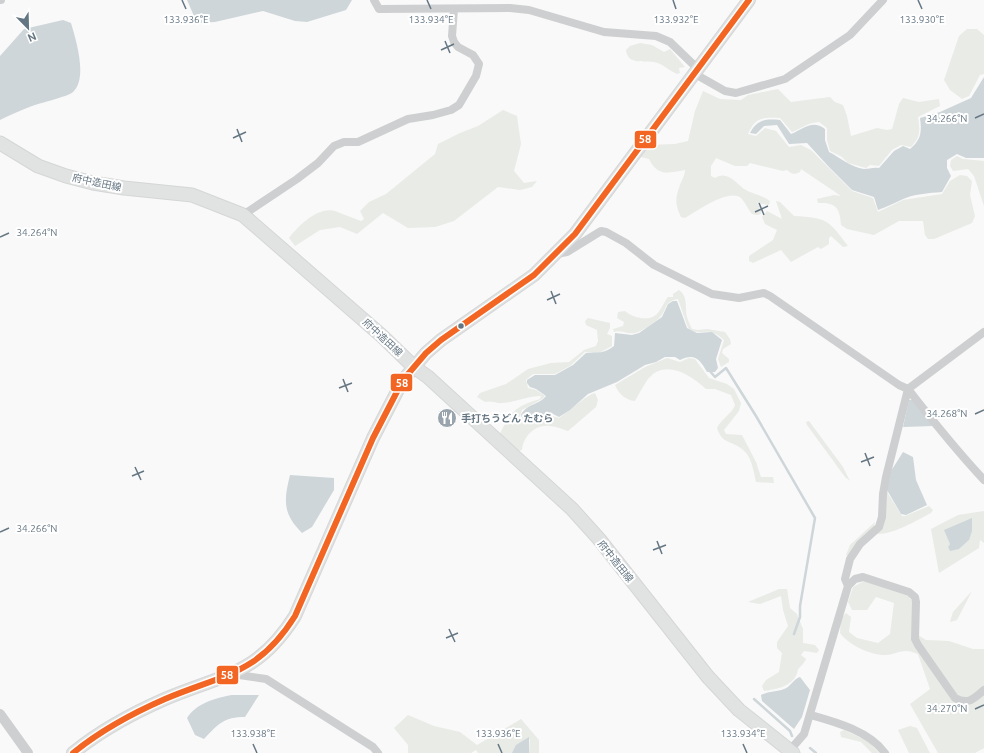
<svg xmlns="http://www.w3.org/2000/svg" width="984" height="753" font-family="Ubuntu,'Noto Sans JP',sans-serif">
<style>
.green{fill:#e8ebe6;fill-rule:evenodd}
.water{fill:#ced6d9}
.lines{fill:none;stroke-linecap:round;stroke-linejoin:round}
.stream{stroke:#ced6d9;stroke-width:2.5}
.secondary-casing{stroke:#d5d6d7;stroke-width:14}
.primary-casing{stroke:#d5d6d7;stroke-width:15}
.minor{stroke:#cecfd0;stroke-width:8}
.tertiary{stroke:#cecfd0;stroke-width:10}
.secondary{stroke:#e1e2e2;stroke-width:12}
.primary{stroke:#e1e2e2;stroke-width:13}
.bus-1-casing{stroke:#fff;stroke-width:9}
.bus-1{stroke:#f26522;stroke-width:6}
.ticks{fill:none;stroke:#657683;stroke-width:1.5}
.bus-dot{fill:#657683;stroke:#fff;stroke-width:1.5}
.labels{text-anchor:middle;stroke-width:4;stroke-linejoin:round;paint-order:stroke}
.street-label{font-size:10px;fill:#657683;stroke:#fff}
.poi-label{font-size:10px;font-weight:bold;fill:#657683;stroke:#fff;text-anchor:start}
.ticks-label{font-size:10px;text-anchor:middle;fill:#657683;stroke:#fff;stroke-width:4;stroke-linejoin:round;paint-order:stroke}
.line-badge{stroke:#fff;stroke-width:1.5}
.badge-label{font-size:11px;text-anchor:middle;font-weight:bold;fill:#fff}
</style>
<rect width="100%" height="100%" fill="#f9f9f9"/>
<!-- green -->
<path class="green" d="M967 29H977L984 35V74L980 75 969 96 962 99 950 90 944 80 959 36Z
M640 43 652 45 664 52 670 49 685 67 679 68 680 73 677 74C670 71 665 66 658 63 647 59 628 67 626 50L630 46Z
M778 89 791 102 830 97 835 102 843 105 847 116 851 136 877 128 887 130 892 129 899 104 903 98 919 102 939 99 940 106 918 117C920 130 921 137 911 147L901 145 892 150 879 166 870 165 866 168 848 163 842 157 830 151 827 140V128L819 122C807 123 804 127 792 132L780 118C764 117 755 117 748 134L756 136 765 128 776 131 789 147 801 145 811 150 852 191 873 198 878 212 903 200 942 194 950 181 960 175 967 176 972 181 970 195 975 216 972 223 934 239H928L925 235 923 221H899L874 235 847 229 841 225C840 208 836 202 818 203L817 199 834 195 841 196 801 169 800 172C794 175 791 174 787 170L783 171 750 163 747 166H735L716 158 711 166V176L715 178C727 170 736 183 744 189 752 194 762 195 770 201L769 205 757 203 761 209V214L757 215 752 214C748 209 745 202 741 198 729 188 697 211 685 218L681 217C675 205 675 198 680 185 682 179 685 176 685 170 668 173 658 177 649 159L641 157 649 145 675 144 688 141 695 111 703 91 720 99 741 100 748 95Z
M503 110 517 116 521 144 514 171 524 183 537 181 532 187 520 190 498 187 454 221 435 227 408 228 383 213 357 234 340 227 320 230 295 246 289 238C298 226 318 206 335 211 343 214 352 218 361 221L364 219 360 211 369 202 386 194 435 154 438 144 460 133 478 126Z
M957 156 963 159 984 161V206L974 176 968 169 953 171 950 166 951 160Z
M776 201 780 202 794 216C827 218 828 219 848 246L843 247 831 236 829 238V244L821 249 818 247 791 262 781 250 753 263 749 261V256L773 240 777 230 765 224 762 217 767 211 782 219Z
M679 290C688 296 685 308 687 317 688 321 690 325 692 329L698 330 707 329 725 332 730 339 731 344 723 349 722 353 729 359V362L721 367 718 359 724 340C707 324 700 338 688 328L678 299C662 302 668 310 659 318 654 323 645 329 638 332 629 336 622 329 614 332L613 329 623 326 624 322 617 318 618 312 625 311C633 318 649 322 657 314 661 310 664 302 668 297H673V294Z
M588 318 610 323V328L607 334 612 336V346L599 353 585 352 570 366 555 374H533L526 380 528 388 536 390 545 396 542 399 522 410 520 416 522 422 528 424C539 418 546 413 559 418 568 412 588 394 595 393L598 400 596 407 568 431C562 429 555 426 549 426 535 424 523 437 522 450L514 452 498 438C510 413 513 407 540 399L541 396C528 396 516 402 503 403 497 404 492 400 485 402L477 397 480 393 506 384 528 369 551 363 569 362 584 350 596 346 598 341 597 330 586 325 585 321Z
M667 358 680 362 689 358 695 359 709 378 727 384 734 389 741 403 739 411 724 430 726 434 742 435 756 462 761 477H773L774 483 756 482C754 473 752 461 747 454 735 439 723 447 717 428 721 419 732 414 735 405L731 395 715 389H706C691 375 665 358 648 379 643 386 639 394 635 401 625 400 619 394 615 385L645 367Z
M809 421 843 467 850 481 845 477 807 425 806 422Z
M887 492 902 516H905L929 506 933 510 931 513C915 521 895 534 877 534Z
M984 511V543L980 540 979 548 939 573 931 529 958 515ZM969 540 959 549 948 548 950 544Z
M875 522 873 530 848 556 846 555 850 545Z
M864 581 908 596 912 601 913 632 926 640 949 641 973 649H984V748L975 753H938L910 704 930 689 918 654C903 647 899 654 885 655 870 655 849 645 840 633L841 618 846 613 851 617 849 632 857 638 878 643 890 634 894 603 876 597 867 610H852L848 602 853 587Z
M779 589H787L790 608 797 614 803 629V643L815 645 819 650 817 653 804 651 801 655 806 659 803 664 798 669C796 685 779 689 764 691L762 686 766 680 779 672 782 653 777 648V642L788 626 783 610 781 596 760 604 748 602Z
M972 591 957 620 950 622 953 612Z
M408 715 434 726 460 732 477 745 521 719 539 740V753H529L530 739 512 753H478L476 750 471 753H408V745L394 728Z
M910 726 917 728 930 753H909L898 730Z
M844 730 868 741 879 753H872L861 742 841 737 840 732Z"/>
<!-- water -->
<path class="water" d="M187 0H352L346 10 307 22 295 21 263 11 215 22 200 23 194 16Z
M63 20 71 23C76 40 88 78 73 92 67 97 40 103 32 106 21 110 10 115 0 120V56L24 29Z
M984 77V158H966L957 154 947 160V168L951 176 942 192C929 193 913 194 901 200 894 203 887 207 878 210L874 197 852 190 829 167 807 143 789 144 777 125 764 126 756 134 750 133C757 119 766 119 780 120L791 134C804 129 812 119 825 129V140L829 152C841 158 850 167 864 169 869 169 873 167 879 168L894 151 903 146 910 149C921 140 922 132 920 118L940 112 971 98Z
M673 301H677L687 328 697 333 712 332 722 340 716 359 718 368 715 372H707C700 359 694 353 680 360L675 357H665L656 362 645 365 617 382 588 394 570 410 559 417 551 413 527 424 524 422 521 415C526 404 539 405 546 396L536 389 530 387 527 383V380L535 375H555L573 365 586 353C598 352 604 354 614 346L615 333 632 335 639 333 662 317 668 304Z
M909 400H914L933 426 903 427Z
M903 452 913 457 916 480 927 505 906 515 901 514 887 490 891 471Z
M290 475 334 478V490L312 527 302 533C282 513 284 500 290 475Z
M972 518V531L969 540 959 549 950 551 948 547 950 544 944 530Z
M800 677 810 690 802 717 794 729 762 701 761 695C769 691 777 692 784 689 791 687 793 679 800 677Z
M232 695H259L245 717C224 717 218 724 204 739L195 735 187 718C197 703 215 698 232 695Z
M529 737V753H512L516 745Z"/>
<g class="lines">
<!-- stream -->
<path class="stream" d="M709 370 715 377 726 368 756 416 815 518 800 606V617L794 634
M754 699 790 731 792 736
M810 748 816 753"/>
<!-- secondary casing -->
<g class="secondary-casing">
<path id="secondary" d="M73 753C100 731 133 713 165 699 224 674 258 675 295 616L373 438 403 380 426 353 441 340 534 275 575 234 749 0"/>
</g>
<!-- primary casing -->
<g class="primary-casing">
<path id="primary" d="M0 143 38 166 66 176 93 183 124 188 192 195 243 215 382 336 414 367 428 377 572 509 599 539 708 677 739 710 793 753"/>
</g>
<!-- minor -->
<path class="minor" d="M0 0H1
M374 0 379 9 510 8 529 10 604 32 656 36 670 42 698 69
M695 74 725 91 736 93 785 79 850 35 883 0
M243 215 297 179 318 163 334 146 344 142H358L408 119 433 115 451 110 459 105 476 76 479 64 473 55 458 47 454 42 452 36 454 9
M556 254 567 252 601 231 606 232 626 243 654 265 712 294 739 298 764 293 770 296 899 385 908 389C932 420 957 451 984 480
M848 586 845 579 850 559 860 544 879 527 882 517 883 494 886 477 908 389 984 332
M232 674 266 679 373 747 378 753
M811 715C836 722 869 731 885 753
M790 750 804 734 848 586 855 579 863 577 909 592 915 597 916 602 915 639 918 645 955 698C968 705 974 699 984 690"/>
<!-- tertiary -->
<path class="tertiary" d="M0 714 28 753"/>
<!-- secondary -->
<use href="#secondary" class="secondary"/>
<!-- primary -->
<use href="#primary" class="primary"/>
<!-- bus-1 casing -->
<g class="bus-1-casing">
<path id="bus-1" d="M73 753C100 731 133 713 165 699 224 674 258 675 295 616L373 438 403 380 426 353 441 340 534 275 575 234 749 0"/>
</g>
<!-- bus-1 -->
<use href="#bus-1" class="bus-1"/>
</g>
<!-- ticks -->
<path class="ticks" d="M182 0 186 9M427 0 431 9M673 0 676 9M918 0 922 9M445 41 450 53M441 50 454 44M975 118 984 114M237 129 242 142M233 138 246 132M759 203 764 215M755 212 768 206M0 237 9 233M551 291 556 304M547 300 560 294M343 379 348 392M339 388 352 383M975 414 984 410M865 453 870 466M861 462 874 457M135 467 141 480M132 476 144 471M0 532 9 528M657 541 662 554M653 550 666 545M449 629 455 642M446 638 458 633M975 709 984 705M253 744 257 753M498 744 502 753M743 744 747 753"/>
<!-- icons -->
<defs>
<g id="restaurant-disc" transform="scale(1)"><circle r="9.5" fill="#99a4ac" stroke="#fff"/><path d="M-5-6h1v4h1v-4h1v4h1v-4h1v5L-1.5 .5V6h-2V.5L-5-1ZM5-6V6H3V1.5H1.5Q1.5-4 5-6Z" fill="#fff"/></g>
</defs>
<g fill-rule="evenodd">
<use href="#restaurant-disc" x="447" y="418"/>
</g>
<!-- markers -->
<circle class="bus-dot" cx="461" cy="326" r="3.5"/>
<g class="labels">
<!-- street labels -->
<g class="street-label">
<text transform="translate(97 182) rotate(12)" y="4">府中造田線</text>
<text transform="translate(383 337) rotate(43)" y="4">府中造田線</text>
<text transform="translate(616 561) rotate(51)" y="4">府中造田線</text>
</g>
<!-- poi labels -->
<g class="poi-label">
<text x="461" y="422">手打ちうどん たむら</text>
</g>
</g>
<g class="ticks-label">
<text x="186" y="23">133.936°E</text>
<text x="431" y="23">133.934°E</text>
<text x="676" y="23">133.932°E</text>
<text x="922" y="23">133.930°E</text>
<text x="947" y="122">34.266°N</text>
<text x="37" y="236">34.264°N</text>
<text x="947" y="417">34.268°N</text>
<text x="37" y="532">34.266°N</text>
<text x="947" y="712">34.270°N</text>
<text x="253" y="737">133.938°E</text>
<text x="498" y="737">133.936°E</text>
<text x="743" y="737">133.934°E</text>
</g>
<g class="line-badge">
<rect x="634" y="130" width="23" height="19" rx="4" fill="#f26522"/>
<rect x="390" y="373" width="23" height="19" rx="4" fill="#f26522"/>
<rect x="216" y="665" width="23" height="20" rx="4" fill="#f26522"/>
</g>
<g class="badge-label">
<text x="645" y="143">58</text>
<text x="402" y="387">58</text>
<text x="227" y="679">58</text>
</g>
<!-- north arrow -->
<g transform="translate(28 28) rotate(157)" stroke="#ffffff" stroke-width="3" paint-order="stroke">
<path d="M0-3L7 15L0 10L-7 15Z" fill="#657683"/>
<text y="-6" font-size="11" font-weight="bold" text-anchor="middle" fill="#657683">N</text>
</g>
</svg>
